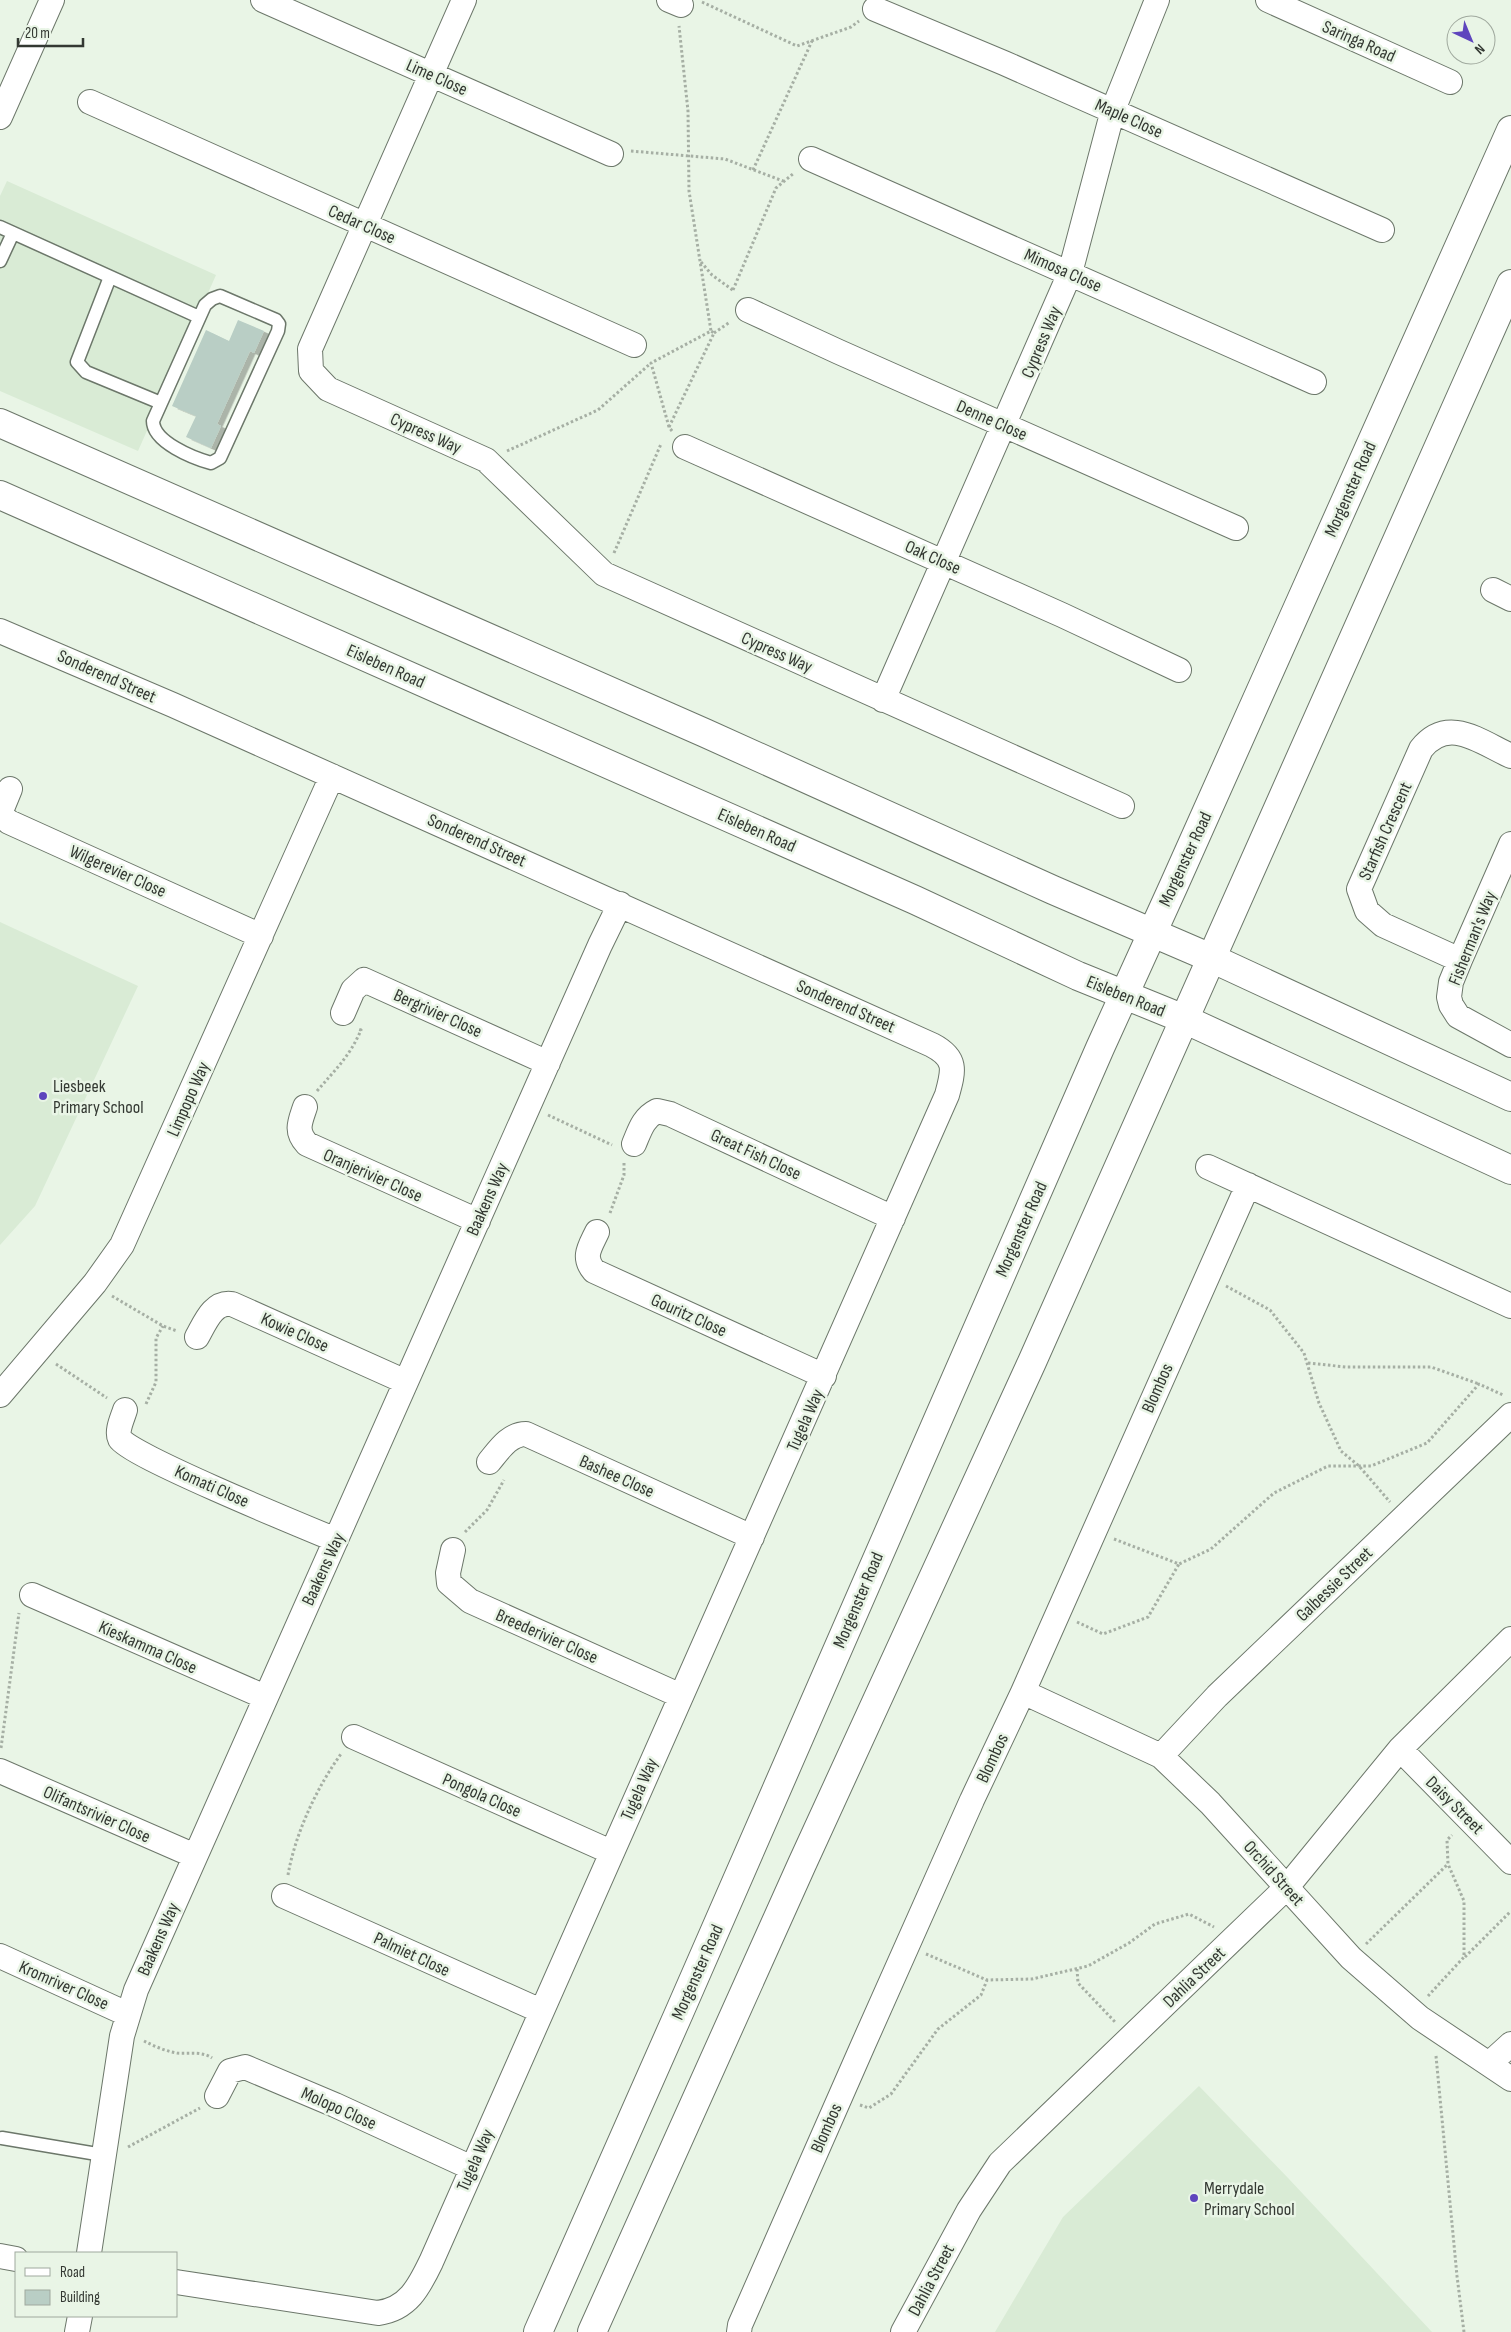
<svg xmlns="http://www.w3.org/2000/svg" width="1511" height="2332" font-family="'Sofia Sans Condensed',sans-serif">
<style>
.built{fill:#d9ebd5}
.building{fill:#b9cec5;filter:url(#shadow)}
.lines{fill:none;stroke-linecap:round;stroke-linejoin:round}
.service-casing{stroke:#6c776a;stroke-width:15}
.minor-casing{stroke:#6c776a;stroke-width:26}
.secondary-casing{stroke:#6c776a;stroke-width:30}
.path{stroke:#a6afa4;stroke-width:3;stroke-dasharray:2.5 2.5;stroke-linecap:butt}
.service{stroke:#fff;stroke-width:12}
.minor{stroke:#fff;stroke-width:24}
.secondary{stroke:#fff;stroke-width:28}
.poi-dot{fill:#5e45bd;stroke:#e9f5e6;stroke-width:2}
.labels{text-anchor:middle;stroke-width:5;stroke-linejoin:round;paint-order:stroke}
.street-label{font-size:18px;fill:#333832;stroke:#e9f5e6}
.poi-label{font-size:18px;fill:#333832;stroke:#e9f5e6;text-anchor:start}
</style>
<defs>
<filter id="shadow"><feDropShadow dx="5.5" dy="3" stdDeviation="0" flood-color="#0004"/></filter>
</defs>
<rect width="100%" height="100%" fill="#e9f5e6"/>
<!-- built -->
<path class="built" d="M7 181 216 275 138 451 0 391V196Z
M0 922 138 986 35 1206 0 1245Z
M1199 2086 1289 2179 1432 2332H995L1063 2217Z"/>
<!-- building -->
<path class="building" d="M238 320 264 331 254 353 250 351 217 424 221 426 211 448 186 437 196 416 172 406 206 330 229 341Z"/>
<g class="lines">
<!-- service casing -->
<g class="service-casing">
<path id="service" d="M0 227 199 317
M0 261 13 233
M110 277 77 362 86 372 161 403
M220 296 276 320 279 324 278 331 220 458 211 463C193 458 153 442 153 421L205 305 212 299Z
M2 2138 103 2155"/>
</g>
<!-- minor casing -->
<g class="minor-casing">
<path id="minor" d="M263 0 611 154
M464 0 310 349 311 371 328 389 486 460 604 574 1122 806
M669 0 681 5
M1268 0 1450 82
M875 9 1004 63 1382 230
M90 102 634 345
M0 117 52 0
M811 159 1314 382
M748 310 839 352 1236 528
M685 447 1062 615 1179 670
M1493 590 1511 599
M0 631 173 705 932 1045C957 1058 954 1070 947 1095L431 2262C419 2287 408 2309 378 2313L176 2282
M883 700 1070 273 1113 110 1157 0
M10 789 1 811 3 817 9 822 261 936
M1511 844 1460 960 1451 982 1449 997 1451 1005 1458 1016 1511 1045
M1460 960 1383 925 1367 911 1359 889 1421 749C1448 715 1480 742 1511 756
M343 1013 353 990 364 980 548 1063
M305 1107C300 1122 295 1131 307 1144L478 1221
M634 1144C640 1130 643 1118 657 1111L670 1114 893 1218
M1208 1167 1511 1306
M597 1232C590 1247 582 1257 594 1271L824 1376
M197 1337C205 1323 213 1301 232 1304L406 1382
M0 1395 95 1283 122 1245 332 776
M125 1410C123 1417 116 1431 120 1439 129 1455 307 1528 336 1540
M489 1462C499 1450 509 1434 526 1434L752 1537
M453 1550 448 1573 449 1583 470 1601 681 1696
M32 1595 265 1697
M1023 1692 1161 1756 1210 1803 1351 1958 1420 2018 1511 2079
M354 1737 611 1852
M1400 1749 1511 1862
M1161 1756 1217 1696 1511 1415
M0 1771 195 1856
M284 1896 541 2011
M0 1956 127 2014
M1489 2064 1511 2044
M217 2096 230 2071 245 2067 335 2105 472 2168
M89 2253 122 2036 136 1990 600 945 620 904
M0 2256 16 2259
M77 2332 80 2316
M739 2332 740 2325 863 2045 972 1800 1023 1692 1248 1185
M903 2332 969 2210 1000 2163 1287 1887 1400 1749 1511 1639"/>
</g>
<!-- secondary casing -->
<g class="secondary-casing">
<path id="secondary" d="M0 423 705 733 1053 890 1211 958 1511 1097
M0 495 915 900 1078 976 1184 1019 1511 1170
M538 2332 679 2013 1100 1048 1174 885 1511 130
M592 2332 802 1864 1032 1362 1511 284"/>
</g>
<!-- path -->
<path class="path" d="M702 2 797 46 851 27 859 21
M631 151 725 159 783 181
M753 170 812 41
M701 262 712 275 734 291
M733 290 776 188 794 173
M714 333 730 322
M669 427 714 333 711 331
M672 431 669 427 651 363 711 331 689 191 688 111 679 26
M507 451 598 410 651 363
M614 553 661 444
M317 1091C335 1070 350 1056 361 1030L358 1029
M548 1115 612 1145
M610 1213 624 1175V1162
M1226 1286 1270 1310 1304 1353 1319 1403 1341 1451 1359 1466 1390 1502
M112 1296 163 1326 177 1331
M1308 1363 1346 1367H1431L1479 1384
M56 1364 107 1398
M146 1404 156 1382V1338L163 1326
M465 1532 487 1510 504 1480
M1114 1539 1179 1564 1211 1549 1274 1493 1328 1466H1371L1427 1443 1479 1384 1503 1395
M1077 1622 1103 1634 1148 1617 1179 1564
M1 1748 19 1613
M288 1875C295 1834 317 1787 341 1754
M1366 1944 1448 1864
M926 1954 987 1980 1032 1979 1088 1966 1129 1943 1155 1924 1189 1914 1214 1927
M1465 1957 1511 1911
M1077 1969 1078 1983 1116 2023
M1428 1996 1464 1957V1901L1448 1864 1447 1840 1452 1835
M144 2041C154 2046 165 2051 177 2053 189 2054 202 2051 212 2058
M1436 2056 1457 2276 1464 2332
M860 2105 869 2108 891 2094 938 2029 981 1995 987 1980
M128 2147 200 2108"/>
<!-- service -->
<use href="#service" class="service"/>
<!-- minor -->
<use href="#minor" class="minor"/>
<!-- secondary -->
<use href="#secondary" class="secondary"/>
</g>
<!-- markers -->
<g class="poi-dot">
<circle cx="43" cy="1096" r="5"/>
<circle cx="1194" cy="2198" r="5"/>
</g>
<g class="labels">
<!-- street labels -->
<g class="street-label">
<text transform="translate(1359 41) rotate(24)" y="6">Saringa Road</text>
<text transform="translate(437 77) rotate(24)" y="6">Lime Close</text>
<text transform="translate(1129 118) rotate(24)" y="6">Maple Close</text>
<text transform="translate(362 224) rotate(24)" y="6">Cedar Close</text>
<text transform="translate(1063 270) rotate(24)" y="6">Mimosa Close</text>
<text transform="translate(1041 342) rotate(-67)" y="6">Cypress Way</text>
<text transform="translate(992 420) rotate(24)" y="6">Denne Close</text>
<text transform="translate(426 433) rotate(24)" y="6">Cypress Way</text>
<text transform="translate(1350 489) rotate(-66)" y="6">Morgenster Road</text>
<text transform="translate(933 557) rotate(24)" y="6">Oak Close</text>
<text transform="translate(777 652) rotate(24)" y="6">Cypress Way</text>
<text transform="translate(386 666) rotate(24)" y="6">Eisleben Road</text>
<text transform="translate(107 676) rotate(24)" y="6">Sonderend Street</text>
<text transform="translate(757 830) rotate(24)" y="6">Eisleben Road</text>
<text transform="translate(1385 831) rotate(-66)" y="6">Starfish Crescent</text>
<text transform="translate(477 840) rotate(24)" y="6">Sonderend Street</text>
<text transform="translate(1185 859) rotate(-65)" y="6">Morgenster Road</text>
<text transform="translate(118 871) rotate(24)" y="6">Wilgerevier Close</text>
<text transform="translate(1472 938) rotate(-68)" y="6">Fisherman's Way</text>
<text transform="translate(1126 996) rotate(22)" y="6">Eisleben Road</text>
<text transform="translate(846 1006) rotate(24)" y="6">Sonderend Street</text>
<text transform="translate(438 1013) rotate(24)" y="6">Bergrivier Close</text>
<text transform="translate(188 1099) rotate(-66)" y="6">Limpopo Way</text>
<text transform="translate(756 1154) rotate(25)" y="6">Great Fish Close</text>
<text transform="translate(373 1175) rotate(24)" y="6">Oranjerivier Close</text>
<text transform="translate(487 1199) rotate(-66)" y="6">Baakens Way</text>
<text transform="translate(1021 1229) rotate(-66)" y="6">Morgenster Road</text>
<text transform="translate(689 1315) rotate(24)" y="6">Gouritz Close</text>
<text transform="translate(295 1332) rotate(24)" y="6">Kowie Close</text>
<text transform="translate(1157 1388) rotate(-66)" y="6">Blombos</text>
<text transform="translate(805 1420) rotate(-66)" y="6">Tugela Way</text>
<text transform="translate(617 1476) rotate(24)" y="6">Bashee Close</text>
<text transform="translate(212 1486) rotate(24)" y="6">Komati Close</text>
<text transform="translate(323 1569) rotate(-65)" y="6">Baakens Way</text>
<text transform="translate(1334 1584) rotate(-44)" y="6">Galbessie Street</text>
<text transform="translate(858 1600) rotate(-67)" y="6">Morgenster Road</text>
<text transform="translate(547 1636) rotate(24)" y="6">Breederivier Close</text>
<text transform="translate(148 1647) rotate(24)" y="6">Kieskamma Close</text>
<text transform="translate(992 1758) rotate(-65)" y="6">Blombos</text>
<text transform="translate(639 1789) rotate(-66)" y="6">Tugela Way</text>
<text transform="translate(482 1795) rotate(24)" y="6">Pongola Close</text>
<text transform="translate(1455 1805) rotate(45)" y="6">Daisy Street</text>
<text transform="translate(97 1814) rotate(24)" y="6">Olifantsrivier Close</text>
<text transform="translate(1274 1873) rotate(48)" y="6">Orchid Street</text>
<text transform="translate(158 1939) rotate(-66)" y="6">Baakens Way</text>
<text transform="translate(412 1954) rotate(25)" y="6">Palmiet Close</text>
<text transform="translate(697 1972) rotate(-66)" y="6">Morgenster Road</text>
<text transform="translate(1194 1977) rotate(-44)" y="6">Dahlia Street</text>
<text transform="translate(64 1985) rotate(24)" y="6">Kromriver Close</text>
<text transform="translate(339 2108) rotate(24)" y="6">Molopo Close</text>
<text transform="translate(826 2128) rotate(-66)" y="6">Blombos</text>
<text transform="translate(475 2160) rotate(-66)" y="6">Tugela Way</text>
<text transform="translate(931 2280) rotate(-62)" y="6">Dahlia Street</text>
</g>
<!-- poi labels -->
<g class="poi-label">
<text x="53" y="1092">Liesbeek<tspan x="53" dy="21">Primary School</tspan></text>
<text x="1204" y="2194">Merrydale<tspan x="1204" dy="21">Primary School</tspan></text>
</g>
</g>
<!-- legend -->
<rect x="15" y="2252" width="162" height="65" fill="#e9f5e6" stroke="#a0a99e"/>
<rect x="25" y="2268" width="25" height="8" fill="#ffffff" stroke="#a0a99e"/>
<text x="60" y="2277" font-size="15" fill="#333832">Road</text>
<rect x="25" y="2290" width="25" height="15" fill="#b9cec5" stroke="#a0a99e"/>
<text x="60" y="2302" font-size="15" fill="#333832">Building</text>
<!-- north arrow -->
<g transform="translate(1471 40) rotate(136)"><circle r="24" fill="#e9f5e6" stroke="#a0a99e"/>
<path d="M0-4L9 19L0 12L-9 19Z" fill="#5e45bd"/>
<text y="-8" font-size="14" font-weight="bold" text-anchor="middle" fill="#333832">N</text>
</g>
<!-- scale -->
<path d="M18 38v8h65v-8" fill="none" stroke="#333832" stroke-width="2.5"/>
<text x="25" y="38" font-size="15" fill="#333832" stroke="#e9f5e6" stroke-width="4" paint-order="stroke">20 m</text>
</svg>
